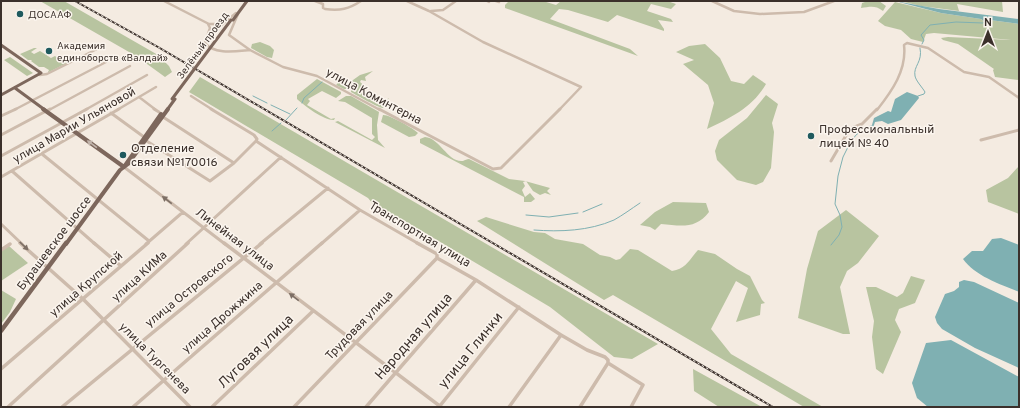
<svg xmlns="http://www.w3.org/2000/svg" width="1020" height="408" font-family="Overpass,sans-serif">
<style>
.green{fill:#b8c4a0}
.water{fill:#7fb0b2}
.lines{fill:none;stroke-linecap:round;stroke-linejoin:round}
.stream{stroke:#7fb0b2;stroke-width:1}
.minor-far2{stroke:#cdbbac;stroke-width:2.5}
.minor-far1{stroke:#cdbbac;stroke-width:3}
.minor{stroke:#cdbbac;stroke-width:3.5}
.major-far2{stroke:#7d675c;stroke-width:3}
.major-far1{stroke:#7d675c;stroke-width:4}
.major{stroke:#7d675c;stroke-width:4.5}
.rail-casing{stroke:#3b302b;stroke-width:2}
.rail{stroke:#fbf5ee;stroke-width:1;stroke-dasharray:2.5;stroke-linecap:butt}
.major-bridge{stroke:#7d675c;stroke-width:3}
.oneway{fill:#c2b5ac}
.oneway2{fill:#7d6f65}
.poi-dot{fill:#1f5a5e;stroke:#fbf5ee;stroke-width:1.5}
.labels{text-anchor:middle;stroke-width:3;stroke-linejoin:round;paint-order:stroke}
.far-poi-label{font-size:10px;fill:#3b302b;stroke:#fbf5ee;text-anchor:start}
.far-street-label{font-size:10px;fill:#3b302b;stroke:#fbf5ee}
.street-label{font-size:12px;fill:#3b302b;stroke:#fbf5ee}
.poi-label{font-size:12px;fill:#3b302b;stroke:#fbf5ee;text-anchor:start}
.near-street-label{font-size:14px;fill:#3b302b;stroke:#fbf5ee}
</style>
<rect width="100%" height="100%" fill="#f4ebe1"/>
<!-- green -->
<path class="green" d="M40 1H64L158 55 169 66 172 72 165 77 136 56Z
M509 1H543L556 5 561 1H667L676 4 671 9 651 4 647 11 671 19 673 22 658 20 664 29V31L617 15 608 22 568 10 559 9 550 19 630 49 638 56 505 8V5Z
M868 1H879L886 6 883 11C875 5 870 7 861 8L862 3Z
M900 1H1002L1003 12 957 4 959 11 921 6Z
M895 2 941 13 981 19 985 22 990 20 1019 24V80L995 77 993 70 994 69 958 44 943 40 941 38 948 37 1011 40 934 33 926 34 923 42 911 39 901 30 885 26 878 21Z
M260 42 270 46 274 50 272 58 267 57 251 48 252 44Z
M705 44 720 58 731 81 744 84 753 75 766 84C753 107 731 118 707 129L714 103 708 85 683 64 694 60 676 52 689 46Z
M34 48H37L31 52 34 54 40 51 51 58 55 56 63 62 67 63 49 72H48L49 70 44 67H39L31 61 32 60H28L20 54Z
M10 57 33 73 27 76 4 60Z
M373 71 365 77 366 81 361 80 360 82 367 88 359 91 372 97 381 99 382 103 389 98 383 108C377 107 358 96 351 92V89H344L336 85 339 82 346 85 360 75Z
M200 77 658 344 632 359 614 357 550 307 405 221 382 215 368 198 189 92Z
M317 79 341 92V94L336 98 322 91 308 99 310 101 307 105 331 119 335 118 334 120C323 120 305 106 297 99V95Z
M766 95 778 104 772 123 774 132 771 168 763 182 756 185 737 180 717 160 715 151 719 140 747 118Z
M346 96H351L379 112 377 125 378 140 385 148 335 122 338 121 372 140 375 137 372 134V118L345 102 338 101Z
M383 115C388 114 415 129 418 133L415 136 409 137 381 122Z
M425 137C440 138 448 163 463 161 465 160 467 159 469 159L509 179 525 181 550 188 547 191 551 195 545 193 540 195 533 191 526 181 523 182 525 186 522 190 525 197 530 193 535 199 531 202H524V197L420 143V139Z
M1019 166V214L988 202 986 190 1008 178Z
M673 202 706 203 709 212C696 229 682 226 661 224L655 230 650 227 640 225 655 212Z
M846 210 879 236 858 263 847 271 840 287 850 334H843L798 318 807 269 818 231Z
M486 217 534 232 545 233 555 239 583 244 600 255 610 257 616 260 620 259 630 249 638 250 672 271C686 269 689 260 698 250L715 254 737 269 750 276 762 300 765 303 761 304 760 315 736 322 748 288 736 281 711 329 731 354 823 407H804L613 295 604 300 477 221Z
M9 246 28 263 1 281V251Z
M911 276 925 280 915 303 899 309 895 320 901 332 883 374 876 369 872 337 874 321 866 287H876L897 297 903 293Z
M1 290 16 299 10 312 1 324Z
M693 369 762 407H719L694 391Z"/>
<!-- water -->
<path class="water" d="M895 1 939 9 1019 19V24L990 20 985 22 981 19 941 13Z
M907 92 918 96 919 98 901 120 888 124 882 121 875 122 872 131 867 130V127L872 125 874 118 888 111 891 112 895 99Z
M1001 238 1019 245V292C1000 284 975 276 963 259L972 251H983L992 239Z
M964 280 974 282 1019 303V368L975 348 942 329 937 323 935 317 945 294 954 291 959 287V282Z
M951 340 1019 377V407H928L917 398 912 383 926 343Z"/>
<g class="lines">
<!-- stream -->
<path class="stream" d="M922 44 924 40 921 35 930 25 956 22 983 23 985 21
M253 96 267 103
M918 96 924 94 925 92C922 87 916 81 915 76 913 66 923 62 920 48
M302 103 304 98 322 82
M271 105 290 114
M286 120 297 108
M272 131 281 123
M583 212 602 204
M526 215 549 217 578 213
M534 230C560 232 589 231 614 220 623 215 631 209 640 203
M831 245 839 235 842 227 840 215 835 204 838 176 843 157 851 141 857 134 868 129"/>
<!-- minor-far2 -->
<path class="minor-far2" d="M164 1 209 24H222
M315 1 323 4V8L325 9C340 11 349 9 361 1
M407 1 429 11 483 42 581 87 559 110
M487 1 489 2
M496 1 499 2
M712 1 734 11 760 14 804 12 834 1
M431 11 443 10 456 1
M238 14 229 35 250 50 283 67 317 76 380 110
M208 24 210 28 205 43C214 55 237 51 250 50
M208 36 236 13
M40 75 47 74 97 49
M191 96 213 110
M139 97 156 110
M14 110 106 62
M49 110 130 66
M85 110 147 75
M117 110 156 87
M877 110C892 91 907 70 904 45L907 43 928 48 964 72 989 77 1019 98"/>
<!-- minor-far1 -->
<path class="minor-far1" d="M154 109 159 112
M211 109 254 135 257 139 256 141 360 210 419 244
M379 109 493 169 501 168 560 109
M111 113 144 137
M1 116 16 109
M163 117 234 163
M1 135 50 109
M145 140 210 181 234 163 256 141
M981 140 1019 130
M42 154 149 241
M1 156 87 109
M831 161 848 132 852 128 862 124 877 109
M124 167 225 244
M12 171 95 244
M1 177 119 109
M1 224 22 244
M146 244 183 212
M186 244 281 157
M260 244 328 188
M321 244 360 210"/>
<!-- minor -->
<path class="minor" d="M20 243 83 299 190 407
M94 243 121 266
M224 243 441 407
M417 243 437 254V258L476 280 561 335 587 350 605 357 608 360V363L643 385 631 407
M1 250 10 244
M1 369 148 243
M8 407 188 243
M62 407 262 243
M133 407 322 243
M212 407 313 311
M294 407 437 258
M366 407 476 280
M439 407 519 307
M509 407 561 335
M580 407 608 363"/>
<!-- major-far2 -->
<path class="major-far2" d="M233 20 247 1
M1 45 41 73 1 95
M15 88 45 110
M167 110 175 99"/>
<!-- major-far1 -->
<path class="major-far1" d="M43 109 124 167
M124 167 161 114
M66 244 120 170 128 164 168 109"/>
<!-- major -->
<path class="major" d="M1 331 66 243"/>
<!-- rail casing -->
<g class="rail-casing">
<path id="rail" d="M75 1 158 47 773 407"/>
</g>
<!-- rail -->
<use href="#rail" class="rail"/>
<!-- major-bridge -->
<path class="major-bridge" d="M172 99 231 20"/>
</g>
<!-- one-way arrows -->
<defs><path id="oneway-solid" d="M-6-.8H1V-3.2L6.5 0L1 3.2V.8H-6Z"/></defs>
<use class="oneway" href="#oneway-solid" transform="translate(92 144) rotate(-144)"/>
<g class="oneway2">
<use href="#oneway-solid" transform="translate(167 200) rotate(-143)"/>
<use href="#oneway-solid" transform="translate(24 246) rotate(44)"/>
<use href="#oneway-solid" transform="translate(294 297) rotate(-143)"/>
</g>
<!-- markers -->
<g class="poi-dot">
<circle cx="20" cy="14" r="4"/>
<circle cx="49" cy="51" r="4"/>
<circle cx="811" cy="136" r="4"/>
<circle cx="123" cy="155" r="4"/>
</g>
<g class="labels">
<!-- far-poi labels -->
<g class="far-poi-label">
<text x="28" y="18">ДОСААФ</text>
<text x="57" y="49">Академия<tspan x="57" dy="12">единоборств «Валдай»</tspan></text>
</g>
<!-- far-street labels -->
<g class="far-street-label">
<text transform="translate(202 45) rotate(-54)" y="4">Зелёный проезд</text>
</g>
<!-- street labels -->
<g class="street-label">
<text transform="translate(374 96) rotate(28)" y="4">улица Коминтерна</text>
<text transform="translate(74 125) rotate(-30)" y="4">улица Марии Ульяновой</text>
<text transform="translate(420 234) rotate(31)" y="4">Транспортная улица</text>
<text transform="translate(235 239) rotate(37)" y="4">Линейная улица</text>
<text transform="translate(54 243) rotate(-53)" y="4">Бурашевское шоссе</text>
<text transform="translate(139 276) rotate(-42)" y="4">улица КИМа</text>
<text transform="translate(86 284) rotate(-41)" y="4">улица Крупской</text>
<text transform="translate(189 290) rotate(-39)" y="4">улица Островского</text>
<text transform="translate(222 317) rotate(-41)" y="4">улица Дрожжина</text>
<text transform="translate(359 325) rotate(-46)" y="4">Трудовая улица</text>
<text transform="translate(155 358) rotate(45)" y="4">улица Тургенева</text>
</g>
<!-- poi labels -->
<g class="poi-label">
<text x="819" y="133">Профессиональный<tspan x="819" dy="14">лицей № 40</tspan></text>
<text x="131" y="152">Отделение<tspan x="131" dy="14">связи №170016</tspan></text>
</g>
<!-- near-street labels -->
<g class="near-street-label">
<text transform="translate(413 336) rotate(-49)" y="5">Народная улица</text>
<text transform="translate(470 350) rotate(-51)" y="5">улица Глинки</text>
<text transform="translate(255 351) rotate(-44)" y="5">Луговая улица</text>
</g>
</g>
<!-- border -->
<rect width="1020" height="408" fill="none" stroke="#3b302b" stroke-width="4"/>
<!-- north arrow -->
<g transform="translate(988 32)" stroke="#fbf5ee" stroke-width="3" paint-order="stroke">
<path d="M0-3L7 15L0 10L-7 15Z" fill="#3b302b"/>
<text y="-6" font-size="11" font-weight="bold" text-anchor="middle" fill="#3b302b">N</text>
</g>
</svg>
